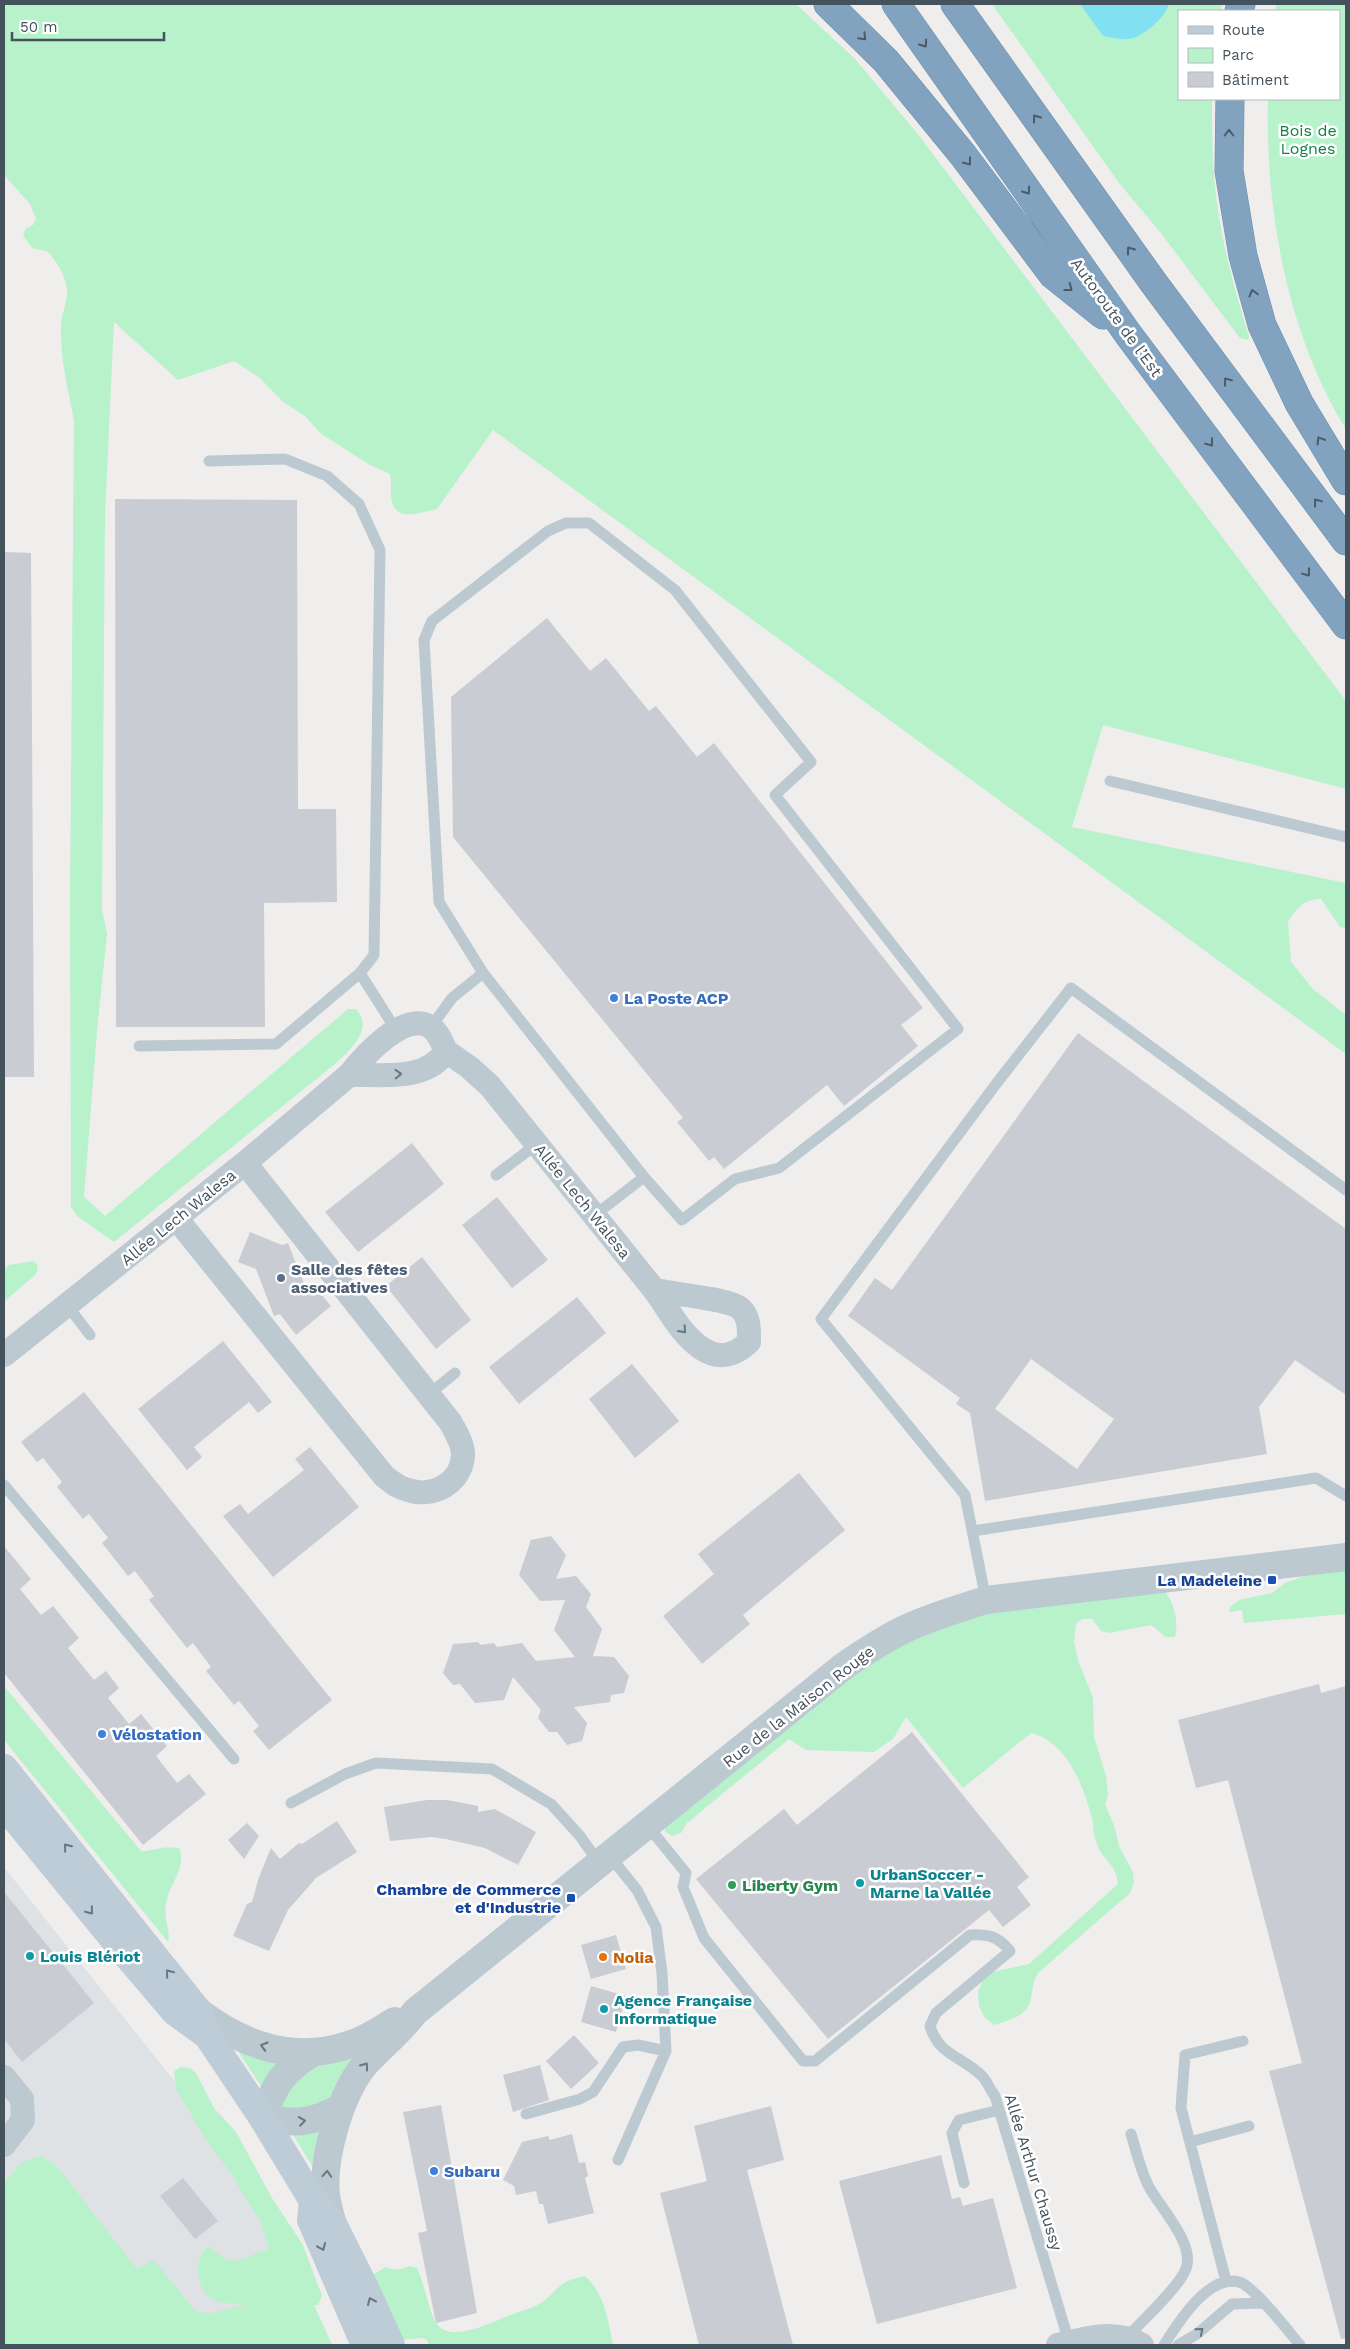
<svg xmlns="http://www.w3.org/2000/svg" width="1350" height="2349" font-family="'Work Sans',sans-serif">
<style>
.airport{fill:#dee2e5}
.green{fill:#b7f2cb}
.water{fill:#81e0f2}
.building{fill:#c9ccd2;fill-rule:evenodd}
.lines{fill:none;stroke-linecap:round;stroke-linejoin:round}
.motorway-casing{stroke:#6c8eac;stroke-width:29}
.service{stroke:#bcc9d1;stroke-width:11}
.minor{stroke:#bcc9d1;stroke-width:24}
.tertiary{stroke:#bcc9d1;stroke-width:28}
.secondary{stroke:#beccd8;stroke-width:28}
.motorway{stroke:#81a3c0;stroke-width:28}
.oneway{stroke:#4a5a66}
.oneway2{stroke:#68767f}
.oneway3{stroke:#697781}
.shop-dot{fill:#3f7fe0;stroke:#fff;stroke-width:2}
.service-dot{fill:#5c6f8a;stroke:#fff;stroke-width:2}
.transit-dot{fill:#1a4fb4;stroke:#fff;stroke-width:2}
.culture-dot{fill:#0f9aa8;stroke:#fff;stroke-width:2}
.leisure-dot{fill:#2e9e5b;stroke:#fff;stroke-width:2}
.food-dot{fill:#e8710a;stroke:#fff;stroke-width:2}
.labels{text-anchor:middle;stroke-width:5;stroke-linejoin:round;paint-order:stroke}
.park-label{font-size:16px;fill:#108243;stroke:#fff}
.street-label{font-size:16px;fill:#44525c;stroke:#fff}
.shop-label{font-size:16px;font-weight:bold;fill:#366cbe;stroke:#fff;text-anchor:start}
.service-label{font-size:16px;font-weight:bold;fill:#4e5e75;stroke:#fff;text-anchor:start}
.transit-label{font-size:16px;font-weight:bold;fill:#164399;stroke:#fff;text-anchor:end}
.culture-label{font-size:16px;font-weight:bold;fill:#0d838f;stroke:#fff;text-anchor:start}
.leisure-label{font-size:16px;font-weight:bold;fill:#27864d;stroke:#fff;text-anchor:start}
.food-label{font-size:16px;font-weight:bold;fill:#c56008;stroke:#fff;text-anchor:start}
</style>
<rect width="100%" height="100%" fill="#f0eded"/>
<!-- airport -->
<path class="airport" d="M4 1867 199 2112 314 2305 332 2345H4Z"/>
<!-- green -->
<path class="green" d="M4 4H796L856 60 917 133 1346 701V789L1103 725 1072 827 1346 883V928L1340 927 1321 899C1302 900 1299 907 1288 921L1291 962 1313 989 1346 1015V1054L493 430 437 509C424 511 397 523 392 502 390 493 392 484 390 474L370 465 320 433 306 417 282 401 260 378 234 361 178 380 114 322 105 515 102 909 107 934 97 1031 84 1197 105 1216 348 1009H356C375 1028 350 1050 335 1064L114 1242 77 1216 71 1207 70 900 74 421C68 389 60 358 61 325 62 310 70 299 66 284 63 272 56 260 47 251 30 248 33 250 23 235L26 228 33 225 36 219 30 204 4 175Z
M992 4H1222L1221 11H1179V99H1212C1212 124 1212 150 1214 176 1218 230 1233 285 1249 337L1248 340 1240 338 1160 232 1119 183Z
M1276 4H1346V429C1287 334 1265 209 1268 99H1339V11H1275Z
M34 1261 38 1266 36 1274 5 1301 4 1306V1270L9 1265Z
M1346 1570V1614L1244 1623 1242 1610 1229 1612 1230 1607 1239 1600 1272 1593 1285 1583 1301 1577Z
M1163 1589C1174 1601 1179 1621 1175 1637H1166L1151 1625 1109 1633 1101 1631 1092 1619H1082L1076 1624 1074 1642 1078 1660 1093 1698 1094 1737 1106 1776 1108 1796 1105 1804 1115 1828 1119 1846 1133 1872 1134 1882 1130 1893 1038 1973C1032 1984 1033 1987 1031 1999 1027 2017 1009 2020 994 2025L985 2018 979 2006 978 1991 984 1978 992 1972 1029 1964 1118 1884C1116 1863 1103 1861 1097 1844 1093 1835 1094 1827 1092 1818 1083 1785 1067 1742 1031 1733L963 1788 906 1717 893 1739 874 1752 806 1750 789 1739 686 1824 681 1833 672 1836 665 1831V1823L826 1693 870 1664 912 1638 982 1614Z
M4 1686 141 1851C154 1851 168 1844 180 1849 185 1872 170 1881 166 1904 163 1918 171 1930 168 1942L4 1740Z
M236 2048 282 2060 263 2089Z
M365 2048 339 2090 322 2105 281 2110 282 2097 307 2066Z
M180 2067 190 2068 196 2073 214 2108 236 2132 272 2198 303 2245 322 2296 318 2305H314L332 2345H4V2183L21 2163 39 2156 55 2164 137 2269 154 2260 196 2312 214 2313 245 2304C235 2303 225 2305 214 2300 196 2292 192 2257 209 2246 214 2250 222 2259 228 2260 242 2264 252 2252 266 2251L269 2247 261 2223 232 2175 205 2138 176 2089 174 2072Z
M324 2126 318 2175 293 2135Z
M410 2266 417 2268C424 2282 429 2312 436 2323 450 2345 494 2321 511 2315 519 2311 529 2310 537 2305 559 2293 554 2282 585 2276 605 2294 608 2320 613 2345H429L427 2340 421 2338 401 2340 372 2275 386 2267C395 2271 401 2270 410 2266Z"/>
<!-- water -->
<path class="water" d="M1080 4H1169C1166 17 1141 39 1128 39 1120 40 1111 37 1103 36Z"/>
<!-- building -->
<path class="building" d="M115 499 297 500 298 809H336L337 902 264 903 265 1027H116Z
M4 552 31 553 34 1077H4Z
M547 618 590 671 606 658 649 711 656 706 697 757 714 743 923 1008 901 1025 918 1046 844 1106 827 1085 724 1169 714 1157 709 1161 677 1122 683 1118 453 837 451 697Z
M1078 1033 1346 1229V1395L1295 1360 1259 1407 1267 1454 985 1501 970 1413 956 1404 960 1398 848 1316 875 1278 892 1290ZM1031 1359 1114 1419 1077 1469 995 1409Z
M412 1143 444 1184 358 1252 325 1212Z
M497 1197 548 1260 512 1288 462 1225Z
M250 1232 282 1245 288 1243 308 1294 316 1288 331 1306 296 1335 280 1314 274 1316 256 1269 238 1262Z
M422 1257 471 1320 436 1349 386 1286Z
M577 1297 606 1333 519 1404 489 1367Z
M223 1341 272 1402 258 1413 249 1402 194 1447 202 1457 187 1470 138 1409Z
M632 1364 679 1421 635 1458 589 1399Z
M84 1392 332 1700 269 1750 253 1731 259 1726 239 1701 234 1705 206 1671 211 1667 193 1643 187 1648 149 1600 154 1596 135 1571 128 1576 102 1543 108 1538 89 1514 83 1519 57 1487 62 1482 43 1458 37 1462 21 1442Z
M310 1447 359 1507 273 1577 223 1516 240 1504 248 1514 304 1470 295 1459Z
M799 1473 845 1530 743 1615 750 1624 702 1664 663 1616 714 1574 698 1554Z
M551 1536 566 1555 556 1579 576 1576 591 1594 586 1607 602 1629 593 1656 614 1657 629 1676 624 1693 611 1695 610 1702 574 1707 587 1723 582 1741 567 1745 557 1732H549L538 1718 541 1710 513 1677 504 1700 475 1703 460 1684 453 1685 443 1673 453 1644 478 1642 481 1645 494 1643 497 1647 522 1643 536 1661 575 1657 554 1630 565 1600 540 1601 519 1575 531 1540Z
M4 1546 31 1579 20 1589 41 1615 53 1606 79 1638 68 1648 94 1680 106 1671 119 1688 108 1698 129 1724 141 1714 167 1746 156 1756 177 1783 189 1774 206 1794 143 1845 4 1673Z
M1319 1684 1321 1693 1346 1686V2338L1341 2339 1269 2071 1302 2063 1228 1780 1196 1788 1178 1720Z
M912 1732 1029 1877 1017 1887 1031 1905 1003 1927 989 1910 828 2039 696 1879 784 1809 797 1825Z
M427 1800H447L478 1806V1812L495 1809 536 1832 518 1865 485 1848 446 1839 431 1837 390 1841 384 1807Z
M337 1821 357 1852 316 1878 288 1910 269 1951 233 1936 247 1904 252 1902 259 1877 271 1848 280 1859 299 1843 302 1844Z
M247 1823 259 1836 244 1859 228 1840Z
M4 1892 94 2003 22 2062 4 2039Z
M616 1935 626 1969 591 1979 581 1945Z
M591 1986 626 1996 616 2032 581 2022Z
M574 2035 599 2063 571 2089 546 2061Z
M540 2065 549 2100 513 2112 503 2075Z
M441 2105 477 2313 436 2323 418 2233 427 2231 403 2112Z
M771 2106 784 2160 747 2170 793 2345H699L660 2193 707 2181 694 2126Z
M572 2134 579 2163 585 2162 588 2176 585 2178 594 2213 548 2224 543 2204H539L536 2191 516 2195 514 2186 503 2180 522 2142 548 2136 550 2140Z
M941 2155 952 2199 960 2197 963 2206 993 2198 1017 2288 877 2324 839 2181Z
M183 2178 218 2221 195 2239 160 2196Z"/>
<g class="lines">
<!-- motorway casing -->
<g class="motorway-casing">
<path id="motorway" d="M828 4 886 61 963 155 1053 275 1103 315
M896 4 1128 334 1346 625
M955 4 1153 282 1346 541
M1239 11 1241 4
M1230 99 1229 171 1243 256 1262 325 1299 403 1346 481"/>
</g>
<!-- service -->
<path class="service" d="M209 461 285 459 327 476 359 504 380 550 374 955 360 973 396 1030
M1110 781 1346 837
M483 973 439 902 424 640 432 621 548 531 566 523H589L675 590 811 762 775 795 958 1029 779 1168 735 1179 682 1220 644 1177
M431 1027 452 998 483 973 644 1177 595 1215
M139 1046 276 1044 360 973
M496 1175 537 1144
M67 1305 90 1335
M428 1395 455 1373
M4 1485 234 1759
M973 1531 1316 1478 1346 1496
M986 1600 965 1495 821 1319 996 1084 1071 988 1346 1190
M291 1803 345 1774 376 1763 492 1769 551 1804 580 1836 599 1863
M647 1825 686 1873 683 1887 704 1938 803 2061H815L970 1935C988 1934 998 1936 1010 1951L936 2013 930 2026C939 2056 962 2056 982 2076 987 2081 990 2090 995 2096L1069 2342
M609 1855 637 1890 656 1927 662 1973 666 2051 618 2160
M526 2114 580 2099 593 2092 623 2047 638 2045 666 2051
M1190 2142 1249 2126
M964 2183 952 2133 959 2120 999 2110
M1226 2281 1181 2108 1185 2055 1243 2041
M1127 2337C1142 2321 1177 2289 1185 2271 1198 2245 1158 2206 1148 2185 1140 2169 1136 2150 1131 2134
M1164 2345C1178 2323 1208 2274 1239 2282 1253 2285 1289 2332 1300 2345
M1178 2345 1197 2334 1232 2304 1264 2303"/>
<!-- minor -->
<path class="minor" d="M446 1051 469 1067 490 1086C544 1153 598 1220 652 1287 668 1307 679 1333 701 1348 719 1360 734 1356 749 1342 749 1331 750 1318 741 1309 729 1298 675 1295 655 1290
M176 1218 384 1476C392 1482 398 1488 408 1490 432 1498 461 1484 463 1456 464 1445 456 1433 451 1423L245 1163
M4 1355 245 1163 349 1075C364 1056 403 1012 429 1026 438 1031 442 1043 446 1051 427 1082 381 1074 349 1075
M4 2077 22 2099 23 2120 4 2145
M1058 2345C1086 2338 1116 2329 1142 2345"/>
<!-- tertiary -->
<path class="tertiary" d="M199 2012C244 2046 295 2064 351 2044 367 2039 381 2029 395 2021
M312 2053C281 2072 276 2084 262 2117 294 2125 312 2123 340 2108
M332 2222C330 2213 327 2204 326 2195 322 2157 341 2091 367 2062 383 2045 401 2031 415 2012L844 1666C863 1653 882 1640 903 1630 929 1617 958 1609 986 1600L1346 1557"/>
<!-- secondary -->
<path class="secondary" d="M4 1768 199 2012 207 2035 262 2117 313 2201 332 2222 365 2288 391 2345
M4 1805 129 1958 175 2012 204 2033
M313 2202 311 2220 365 2345"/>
<!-- motorway -->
<use href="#motorway" class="motorway"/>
</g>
<!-- one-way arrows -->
<defs><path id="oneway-chevron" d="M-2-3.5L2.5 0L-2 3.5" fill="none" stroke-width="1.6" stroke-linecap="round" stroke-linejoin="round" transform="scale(1.25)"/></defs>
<g class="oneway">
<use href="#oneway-chevron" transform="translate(863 37) rotate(46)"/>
<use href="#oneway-chevron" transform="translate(924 44) rotate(55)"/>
<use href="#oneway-chevron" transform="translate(1036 118) rotate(-126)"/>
<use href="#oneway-chevron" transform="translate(1229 133) rotate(-90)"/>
<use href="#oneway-chevron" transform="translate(968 162) rotate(53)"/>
<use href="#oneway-chevron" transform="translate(1027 191) rotate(55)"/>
<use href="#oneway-chevron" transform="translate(1130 250) rotate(-126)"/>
<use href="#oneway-chevron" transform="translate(1069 288) rotate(38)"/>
<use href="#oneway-chevron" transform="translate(1253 293) rotate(-105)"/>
<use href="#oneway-chevron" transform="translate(1227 381) rotate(-127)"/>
<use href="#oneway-chevron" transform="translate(1320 440) rotate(-121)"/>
<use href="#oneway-chevron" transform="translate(1210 443) rotate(53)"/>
<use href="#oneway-chevron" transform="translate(1317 502) rotate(-127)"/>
<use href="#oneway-chevron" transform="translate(1307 573) rotate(53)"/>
</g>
<g class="oneway2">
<use href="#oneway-chevron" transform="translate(398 1074) rotate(-2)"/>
<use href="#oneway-chevron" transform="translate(683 1330) rotate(48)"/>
<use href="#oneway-chevron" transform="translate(264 2046) rotate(-164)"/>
<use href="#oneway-chevron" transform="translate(365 2066) rotate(-54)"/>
<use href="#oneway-chevron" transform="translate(302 2121) rotate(-8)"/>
<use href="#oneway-chevron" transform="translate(327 2174) rotate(-86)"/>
<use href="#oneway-chevron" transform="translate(1200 2331) rotate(-39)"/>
</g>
<g class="oneway3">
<use href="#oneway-chevron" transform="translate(67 1847) rotate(-129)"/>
<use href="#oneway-chevron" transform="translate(90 1911) rotate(51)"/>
<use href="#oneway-chevron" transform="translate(169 1973) rotate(-129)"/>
<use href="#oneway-chevron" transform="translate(322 2247) rotate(67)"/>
<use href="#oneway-chevron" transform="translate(371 2301) rotate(-114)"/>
</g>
<!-- markers -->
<g class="shop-dot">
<circle cx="614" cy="998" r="5"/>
<circle cx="102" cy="1734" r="5"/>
<circle cx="434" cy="2171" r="5"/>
</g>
<circle class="service-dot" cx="281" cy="1278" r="5"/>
<g class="transit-dot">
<rect x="1267" y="1575" width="10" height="10" rx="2.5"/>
<rect x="566" y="1893" width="10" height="10" rx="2.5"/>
</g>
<g class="culture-dot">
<circle cx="860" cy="1883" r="5"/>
<circle cx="30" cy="1956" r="5"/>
<circle cx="604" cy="2009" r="5"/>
</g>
<circle class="leisure-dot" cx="732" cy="1885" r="5"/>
<circle class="food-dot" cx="603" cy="1957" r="5"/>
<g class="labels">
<!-- park labels -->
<g class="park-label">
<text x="1308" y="136">Bois de<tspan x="1308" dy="18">Lognes</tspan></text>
</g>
<!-- street labels -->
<g class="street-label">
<text transform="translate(1117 317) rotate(54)" y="6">Autoroute de l’Est</text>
<text transform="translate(583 1201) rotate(51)" y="6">Allée Lech Walesa</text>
<text transform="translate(178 1217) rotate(-39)" y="6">Allée Lech Walesa</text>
<text transform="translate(798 1706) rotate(-38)" y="6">Rue de la Maison Rouge</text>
<text transform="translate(1034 2172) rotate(73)" y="6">Allée Arthur Chaussy</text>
</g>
<!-- shop labels -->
<g class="shop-label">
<text x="624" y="1004">La Poste ACP</text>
<text x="112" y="1740">Vélostation</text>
<text x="444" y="2177">Subaru</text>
</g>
<!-- service labels -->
<g class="service-label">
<text x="291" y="1275">Salle des fêtes<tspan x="291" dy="18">associatives</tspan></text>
</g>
<!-- transit labels -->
<g class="transit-label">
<text x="1262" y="1586">La Madeleine</text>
<text x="561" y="1895">Chambre de Commerce<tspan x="561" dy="18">et d'Industrie</tspan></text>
</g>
<!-- culture labels -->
<g class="culture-label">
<text x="870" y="1880">UrbanSoccer -<tspan x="870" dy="18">Marne la Vallée</tspan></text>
<text x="40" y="1962">Louis Blériot</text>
<text x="614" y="2006">Agence Française<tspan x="614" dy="18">Informatique</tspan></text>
</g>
<!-- leisure labels -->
<g class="leisure-label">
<text x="742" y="1891">Liberty Gym</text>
</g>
<!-- food labels -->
<g class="food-label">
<text x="613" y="1963">Nolia</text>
</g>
</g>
<!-- border -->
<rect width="1350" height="2349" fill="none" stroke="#44525c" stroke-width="10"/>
<!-- legend -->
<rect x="1178" y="10" width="162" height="90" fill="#ffffff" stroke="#b4babe"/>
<rect x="1188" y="26" width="25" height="8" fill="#beccd8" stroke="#b4babe"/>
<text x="1222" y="35" font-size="15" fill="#44525c">Route</text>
<rect x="1188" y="48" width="25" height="15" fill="#b7f2cb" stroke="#b4babe"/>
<text x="1222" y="60" font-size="15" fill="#44525c">Parc</text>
<rect x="1188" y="72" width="25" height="15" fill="#c9ccd2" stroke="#b4babe"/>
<text x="1222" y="85" font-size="15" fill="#44525c">Bâtiment</text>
<!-- scale -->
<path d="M12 32v8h152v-8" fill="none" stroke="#44525c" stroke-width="2.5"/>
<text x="20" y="32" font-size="15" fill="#44525c" stroke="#ffffff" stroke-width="4" paint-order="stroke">50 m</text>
</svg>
